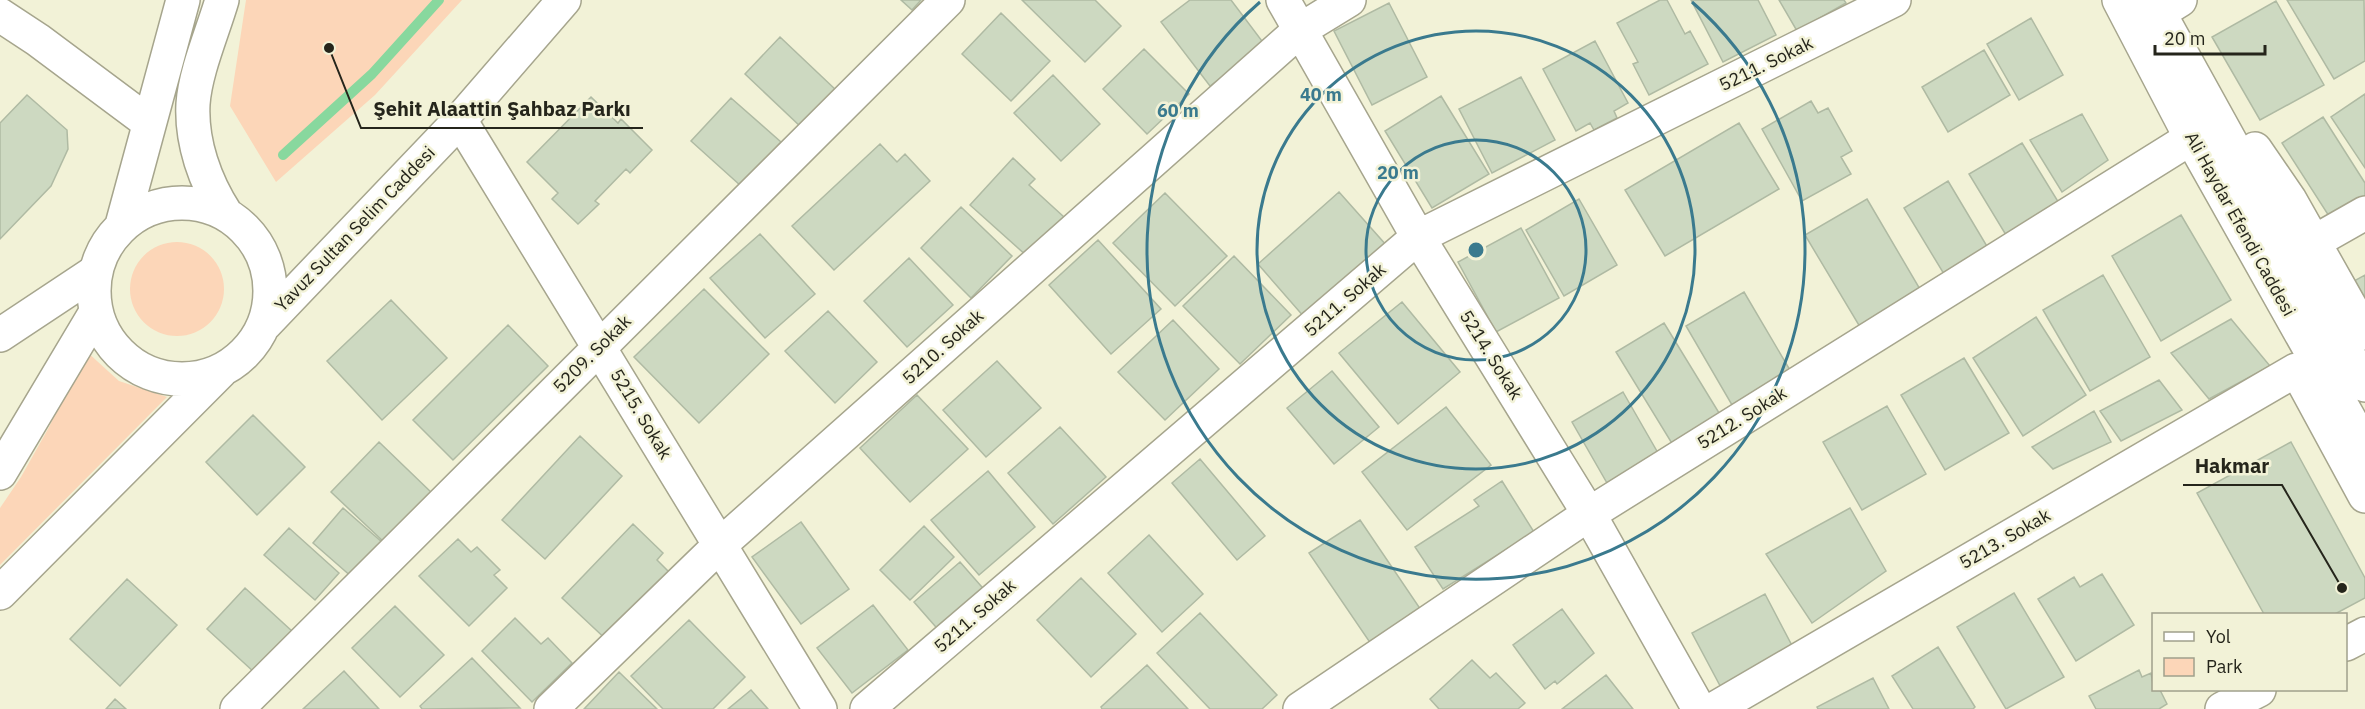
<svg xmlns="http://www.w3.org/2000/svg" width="2365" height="709" font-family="'IBM Plex Sans',sans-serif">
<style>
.green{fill:#fcd6b8}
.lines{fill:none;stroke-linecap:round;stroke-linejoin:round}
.stream{stroke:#88d89e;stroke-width:10}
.building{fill:#cdd9c1;stroke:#afbaa3;stroke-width:1.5}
.street-casing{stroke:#a6a58d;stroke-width:36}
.secondary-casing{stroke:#a6a58d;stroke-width:36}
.primary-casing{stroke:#a6a58d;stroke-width:36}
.street{stroke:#fff;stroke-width:33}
.secondary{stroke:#fff;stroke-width:33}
.primary{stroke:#fff;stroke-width:33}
.ring{fill:none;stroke:#3a7a8e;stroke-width:3}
.labels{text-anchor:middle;stroke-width:5;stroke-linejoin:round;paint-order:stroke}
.street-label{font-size:18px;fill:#25251b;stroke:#f2f2d7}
.centre{fill:#3a7a8e;stroke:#f2f2d7;stroke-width:3}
.ring-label{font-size:18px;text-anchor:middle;font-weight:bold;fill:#3a7a8e;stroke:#f2f2d7;stroke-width:5;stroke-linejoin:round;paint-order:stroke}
.leader{fill:none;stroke:#25251b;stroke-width:2}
.callout-dot{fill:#25251b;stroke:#f2f2d7;stroke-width:2}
.callout-label{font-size:20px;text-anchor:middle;font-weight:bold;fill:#25251b;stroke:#f2f2d7;stroke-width:5;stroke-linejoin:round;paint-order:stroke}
</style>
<rect width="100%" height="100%" fill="#f2f2d7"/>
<!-- green -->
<path class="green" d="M246 0H462L375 95 276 182 230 106Z
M130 289a47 47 0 1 1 94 0a47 47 0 1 1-94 0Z
M86 351 119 381 167 397 0 565V508L21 477 48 429Z"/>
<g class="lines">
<!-- stream -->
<path class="stream" d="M283 155 372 74 439 0"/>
</g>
<!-- building -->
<path class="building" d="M901 0H921L912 10Z
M1022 0H1095L1121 26 1085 62Z
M1190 0H1231L1265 45 1210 86 1161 22Z
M1660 0H1667L1685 34 1690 31 1708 64 1649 95 1633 64 1638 62 1617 23Z
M1691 0H1758L1776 35 1723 62Z
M1779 0H1844L1846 3 1797 31Z
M2287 0H2364L2365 61 2334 79Z
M2276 1 2324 85 2260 120 2212 37Z
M1389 3 1427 77 1372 105 1334 31Z
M1001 13 1050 61 1011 101 962 54Z
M2031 18 2063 75 2019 100 1987 44Z
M780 37 837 91 802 128 745 74Z
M1595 41 1628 103 1614 111 1617 118 1594 130 1590 123 1576 131 1543 69Z
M1144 49 1189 94 1147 134 1103 89Z
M1984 50 2010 95 1948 132 1922 87Z
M1053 75 1100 124 1061 161 1014 113Z
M1521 77 1555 140 1492 173 1459 109Z
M2365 94V168L2331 117Z
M27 95 67 130 68 149 51 186 0 239V123Z
M1441 96 1489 174 1432 208 1385 131Z
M591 97 618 123 621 119 652 150 630 173 626 169 595 201 599 204 578 224 552 199 558 193 527 162Z
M731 98 781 142 741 186 691 141Z
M1811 101 1818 113 1828 108 1852 151 1841 157 1851 174 1802 201 1762 129Z
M2082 114 2108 160 2062 192 2030 140Z
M2323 117 2365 183V208L2336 227 2282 143Z
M1739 123 1779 189 1665 256 1625 190Z
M2022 143 2062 208 2009 240 1969 174Z
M880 144 897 162 905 154 930 181 834 270 792 226Z
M1013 158 1035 179 1029 185 1064 217 1027 256 970 205Z
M1948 181 1991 253 1947 279 1904 208Z
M1339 192 1387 246 1305 318 1258 264Z
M1165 193 1227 256 1175 306 1113 243Z
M1579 199 1617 265 1564 296 1526 230Z
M1867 199 1924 296 1863 332 1805 235Z
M961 207 1012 256 971 298 921 248Z
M2181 215 2231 300 2161 341 2112 256Z
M1521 228 1559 298 1496 332 1458 262Z
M760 234 815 294 765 338 710 278Z
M1098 240 1161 309 1111 354 1049 285Z
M1234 256 1291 315 1240 364 1183 306Z
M909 258 953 305 907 347 864 301Z
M2103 275 2150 357 2090 391 2043 310Z
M2365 275V302L2354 281Z
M704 289 769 354 699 423 634 357Z
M1744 292 1797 382 1739 417 1686 326Z
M391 300 447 358 382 420 327 361Z
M1402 302 1460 372 1398 424 1339 353Z
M828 311 877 362 835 403 785 351Z
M2036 317 2086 395 2023 436 1973 358Z
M2231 319 2270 366 2209 399 2171 353Z
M1173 320 1219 369 1165 420 1118 372Z
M1664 323 1724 421 1676 450 1616 352Z
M508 325 548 366 453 460 413 420Z
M1964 358 2009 433 1945 470 1901 395Z
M997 361 1041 408 986 457 943 410Z
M1332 371 1379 427 1334 464 1287 408Z
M2159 380 2182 410 2121 441 2100 411Z
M1623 392 1658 453 1607 483 1572 422Z
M917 395 968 449 910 502 860 448Z
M1887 406 1926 474 1862 510 1823 442Z
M1446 407 1491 465 1407 530 1362 472Z
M2094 411 2111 442 2053 469 2032 447Z
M253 415 305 467 257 515 206 462Z
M1060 427 1106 477 1053 524 1008 473Z
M580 436 622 476 545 559 502 520Z
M379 442 434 495 386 544 331 492Z
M2291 442 2365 578V598L2335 614H2264L2197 493Z
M1200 459 1265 536 1237 560 1172 483Z
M988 471 1035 527 979 575 931 520Z
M1502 481 1534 532 1443 589 1415 547 1479 506 1474 500Z
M343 508 383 543 353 578 313 543Z
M1850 508 1886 571 1812 623 1766 554Z
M1360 520 1421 610 1371 644 1309 553Z
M801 522 849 589 801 624 752 557Z
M633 524 663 553 657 560 675 578 611 644 562 598Z
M924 526 954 557 910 600 880 570Z
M289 528 339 573 315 600 264 555Z
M1149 535 1203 594 1162 632 1108 573Z
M458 539 471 552 477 547 500 570 494 575 507 588 469 626 419 576Z
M960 562 988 594 942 634 914 602Z
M2102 574 2134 625 2076 661 2038 599 2074 577 2080 587Z
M1081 578 1136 634 1091 677 1037 620Z
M127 579 177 625 120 686 70 639Z
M245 588 293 632 255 673 207 629Z
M2014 593 2064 677 2006 709 1957 627Z
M1765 594 1798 657 1725 695 1692 633Z
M873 605 908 650 852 693 817 648Z
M395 606 444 655 400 697 352 648Z
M1562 609 1594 653 1557 684 1555 681 1545 689 1513 645Z
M1200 613 1277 695 1262 709H1210L1157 653Z
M515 618 541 644 548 638 572 663 532 702 482 651Z
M689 620 745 677 713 709H663L631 676Z
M1938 647 1975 707 1973 709H1913L1892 676Z
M472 658 520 708 422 709 420 706Z
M1472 660 1490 678 1496 673 1525 703 1518 709H1439L1430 699Z
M1147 665 1188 709H1102L1101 707Z
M2139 670 2142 677 2151 673 2154 690H2160L2167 704 2159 709H2096L2089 696Z
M344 671 379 709H303Z
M619 672 657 709H584Z
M1606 675 1633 709H1562Z
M1873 678 1889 709H1818L1817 707Z
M751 690 768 709H728Z
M115 699 126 709H106Z"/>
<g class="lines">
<!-- street casing -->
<g class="street-casing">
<path id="street" d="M1283 0 1418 237 1589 514 1699 709
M2159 13 2180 0
M0 15 38 40 148 122
M460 120 820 709
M2314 242 2365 213
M0 335 95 272
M2346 644 2365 634
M237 709 948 0
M551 709 721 544 1300 30 1349 0
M867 709 1418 237 1894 0
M1300 709 1589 514 2191 138
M1714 709 2296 370
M2222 709 2259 690"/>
</g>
<!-- secondary casing -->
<g class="secondary-casing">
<path id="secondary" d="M222 0C213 31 195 72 193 104 191 142 205 182 226 214
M94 291a88 88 0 1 1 176 0a88 88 0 1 1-176 0Z
M122 225 183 0
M265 324 460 120 564 0
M0 473 96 312
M0 593 221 371"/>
</g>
<!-- primary casing -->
<g class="primary-casing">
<path id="primary" d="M2119 0 2191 138 2365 447
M2152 0 2365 385
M2255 149 2290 200 2365 333
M2301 378 2365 496"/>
</g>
<!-- street -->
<use href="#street" class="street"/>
<!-- secondary -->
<use href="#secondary" class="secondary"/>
<!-- primary -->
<use href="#primary" class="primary"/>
</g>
<!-- distance rings -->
<g class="ring">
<circle cx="1476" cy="250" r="110"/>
<circle cx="1476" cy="250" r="219"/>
<path d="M1692 2A329 329 0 1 1 1260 2"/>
</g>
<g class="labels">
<!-- street labels -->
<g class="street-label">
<text transform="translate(1766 64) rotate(-26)" y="6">5211. Sokak</text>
<text transform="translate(2240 224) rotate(61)" y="6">Ali Haydar Efendi Caddesi</text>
<text transform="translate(355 229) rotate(-46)" y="6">Yavuz Sultan Selim Caddesi</text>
<text transform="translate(1345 300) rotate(-41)" y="6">5211. Sokak</text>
<text transform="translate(943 347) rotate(-42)" y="6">5210. Sokak</text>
<text transform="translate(592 354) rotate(-45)" y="6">5209. Sokak</text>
<text transform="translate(1491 355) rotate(58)" y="6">5214. Sokak</text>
<text transform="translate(641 414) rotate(59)" y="6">5215. Sokak</text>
<text transform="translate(1742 418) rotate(-32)" y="6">5212. Sokak</text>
<text transform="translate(2005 539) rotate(-30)" y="6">5213. Sokak</text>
<text transform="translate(975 616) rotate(-41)" y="6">5211. Sokak</text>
</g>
</g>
<circle cx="1476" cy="250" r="9" class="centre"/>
<g class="ring-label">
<text x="1321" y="101">40 m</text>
<text x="1178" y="117">60 m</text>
<text x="1398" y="179">20 m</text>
</g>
<!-- callouts -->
<path class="leader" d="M329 48L361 128H643M2342 588L2282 485H2183"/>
<g class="callout-dot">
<circle cx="329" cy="48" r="6"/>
<circle cx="2342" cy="588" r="6"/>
</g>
<g class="callout-label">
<text x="502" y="116">Şehit Alaattin Şahbaz Parkı</text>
<text x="2232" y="473">Hakmar</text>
</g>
<!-- legend -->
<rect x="2152" y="613" width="195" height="78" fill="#f2f2d7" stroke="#a0a08c" stroke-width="1.5"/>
<rect x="2164" y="632" width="30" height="9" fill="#ffffff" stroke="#a0a08c" stroke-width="1.5"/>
<text x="2206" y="643" font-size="18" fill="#25251b">Yol</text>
<rect x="2164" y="658" width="30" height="18" fill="#fcd6b8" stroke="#a0a08c" stroke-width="1.5"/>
<text x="2206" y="673" font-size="18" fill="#25251b">Park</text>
<!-- scale -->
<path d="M2155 45v9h110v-9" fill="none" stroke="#25251b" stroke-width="3"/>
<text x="2164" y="45" font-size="18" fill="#25251b" stroke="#f2f2d7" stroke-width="4.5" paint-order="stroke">20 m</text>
</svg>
